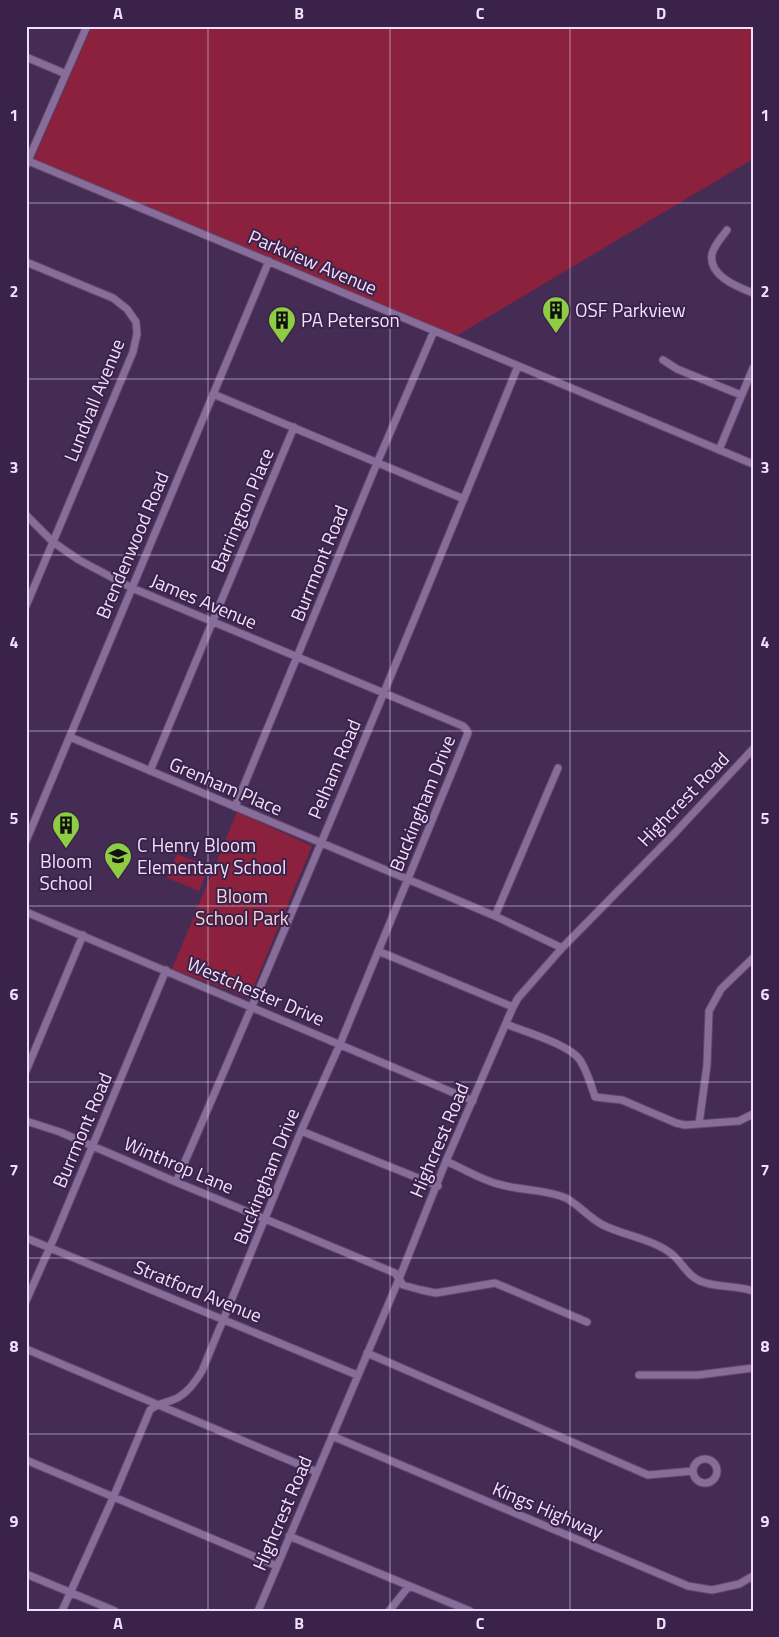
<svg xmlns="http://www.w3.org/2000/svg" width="779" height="1637" font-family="'Titillium Web',sans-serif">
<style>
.green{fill:#8b213c}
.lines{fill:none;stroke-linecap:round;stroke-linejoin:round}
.minor-casing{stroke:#5e496c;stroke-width:9}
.minor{stroke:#886d9b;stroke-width:7}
.grid{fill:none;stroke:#f0e1fb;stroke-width:1;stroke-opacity:0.55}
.labels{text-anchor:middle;stroke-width:4;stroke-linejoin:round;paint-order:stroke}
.street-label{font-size:19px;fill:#f0e1fb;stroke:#3a224a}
.poi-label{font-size:19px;fill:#f0e1fb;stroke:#3a224a;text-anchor:start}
.park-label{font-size:19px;fill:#f3d4d8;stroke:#3a224a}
.neatline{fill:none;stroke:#f0e1fb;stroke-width:2}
.grid-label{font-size:16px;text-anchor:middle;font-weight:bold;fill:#f0e1fb}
</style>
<rect width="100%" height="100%" fill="#452c55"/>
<!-- green -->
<path class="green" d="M92 26H753V159L458 335 435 329 284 263 36 164 33 161Z
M237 812 312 846 249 998 172 969Z
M177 854 209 867 199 891 167 878Z"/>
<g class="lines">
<!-- minor casing -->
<g class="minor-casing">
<path id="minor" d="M26 57 66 74
M26 160 753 464
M26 165 87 26
M727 230C722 237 714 245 712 254 708 276 738 287 753 293
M26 262 113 298 127 309 136 322 137 334 133 352 26 606
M663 360 677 369 741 395
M213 394 464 499
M719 450 753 368
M26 515 53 542 79 560 132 588 463 726 466 729 468 733 340 1044 301 1131 202 1371C196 1381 189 1391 179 1397 169 1403 159 1402 150 1410L113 1498 62 1611
M70 737 495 916 562 948
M150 771 294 427
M235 807 377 463 434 331
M26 841 269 261
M26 912 473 1101
M495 916 558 768
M378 951 513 1007
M506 1024C525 1032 569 1044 580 1060 587 1071 591 1084 595 1097L622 1100 676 1123 685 1125 739 1121 753 1114
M26 1071 83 935
M26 1121 60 1132 176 1182 395 1273 403 1285 421 1290 436 1293 495 1283 587 1322
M699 1124 707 1065 709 1011 721 989 753 958
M301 1131 438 1186
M446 1161C464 1169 483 1181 502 1185 524 1191 545 1189 566 1198 579 1205 589 1218 603 1225 625 1236 654 1239 673 1255 682 1263 688 1276 700 1281 716 1288 736 1285 753 1291
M176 1182C294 912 407 639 518 366
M26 1238 357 1375
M26 1301 54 1238 166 970
M26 1349 317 1472
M367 1353 648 1475 693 1471
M639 1375H698L753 1368
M332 1436 688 1586 712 1590 739 1584 753 1576
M693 1471a12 12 0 1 1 24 0a12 12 0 1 1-24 0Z
M26 1460 277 1566
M289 1536 470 1611
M26 1574 115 1611
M258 1611 399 1279 446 1161 513 1007 518 998 562 948 672 836 753 749
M389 1611 409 1586"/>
</g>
<!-- minor -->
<use href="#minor" class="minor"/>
</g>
<!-- grid -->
<path class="grid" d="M208 26V1611M390 26V1611M570 26V1611M26 203H753M26 379H753M26 555H753M26 731H753M26 906H753M26 1082H753M26 1258H753M26 1434H753"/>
<!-- icons -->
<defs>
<g id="building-pin" transform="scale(1.4375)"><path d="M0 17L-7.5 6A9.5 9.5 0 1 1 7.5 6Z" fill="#8ecd43" stroke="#3a224a"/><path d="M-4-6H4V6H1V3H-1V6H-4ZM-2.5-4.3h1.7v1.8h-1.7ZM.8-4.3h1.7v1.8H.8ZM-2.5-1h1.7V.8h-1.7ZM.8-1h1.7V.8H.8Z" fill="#111"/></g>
<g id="school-pin" transform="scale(1.4375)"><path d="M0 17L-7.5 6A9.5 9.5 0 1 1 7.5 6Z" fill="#8ecd43" stroke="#3a224a"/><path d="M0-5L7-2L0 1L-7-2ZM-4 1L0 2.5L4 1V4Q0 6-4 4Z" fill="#111"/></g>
</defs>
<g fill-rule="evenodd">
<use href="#building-pin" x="556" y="310"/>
<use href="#building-pin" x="282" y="320"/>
<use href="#building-pin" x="66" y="825"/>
<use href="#school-pin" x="118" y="856"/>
</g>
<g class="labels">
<!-- street labels -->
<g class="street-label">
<text transform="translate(313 262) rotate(23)" y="7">Parkview Avenue</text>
<text transform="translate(94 400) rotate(-68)" y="7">Lundvall Avenue</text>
<text transform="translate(242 510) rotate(-67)" y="7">Barrington Place</text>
<text transform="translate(132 545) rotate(-67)" y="7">Brendenwood Road</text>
<text transform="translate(319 563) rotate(-68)" y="7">Burrmont Road</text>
<text transform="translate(204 601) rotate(23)" y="7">James Avenue</text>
<text transform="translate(334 769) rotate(-67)" y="7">Pelham Road</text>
<text transform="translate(226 786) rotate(23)" y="7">Grenham Place</text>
<text transform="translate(683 799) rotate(-46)" y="7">Highcrest Road</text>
<text transform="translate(422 803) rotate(-68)" y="7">Buckingham Drive</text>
<text transform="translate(256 991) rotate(23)" y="7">Westchester Drive</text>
<text transform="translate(82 1130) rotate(-67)" y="7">Burrmont Road</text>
<text transform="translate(439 1140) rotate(-67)" y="7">Highcrest Road</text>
<text transform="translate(179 1165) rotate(23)" y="7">Winthrop Lane</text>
<text transform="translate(266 1176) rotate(-68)" y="7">Buckingham Drive</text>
<text transform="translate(198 1291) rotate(22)" y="7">Stratford Avenue</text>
<text transform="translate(548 1510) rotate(23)" y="7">Kings Highway</text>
<text transform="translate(282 1513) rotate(-67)" y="7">Highcrest Road</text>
</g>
<!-- poi labels -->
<g class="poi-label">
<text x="575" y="317">OSF Parkview</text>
<text x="301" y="327">PA Peterson</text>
<text x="137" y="852">C Henry Bloom<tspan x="137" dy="22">Elementary School</tspan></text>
<text x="66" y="868" text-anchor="middle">Bloom<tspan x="66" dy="22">School</tspan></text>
</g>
<!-- park labels -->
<g class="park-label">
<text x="242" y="903">Bloom<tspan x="242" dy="22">School Park</tspan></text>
</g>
</g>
<!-- border -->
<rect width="779" height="1637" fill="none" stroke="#3a224a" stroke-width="55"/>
<rect x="28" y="28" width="724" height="1582" class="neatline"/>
<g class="grid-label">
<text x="118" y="19">A</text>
<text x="299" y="19">B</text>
<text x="480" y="19">C</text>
<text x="661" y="19">D</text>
<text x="14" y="121">1</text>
<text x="765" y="121">1</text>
<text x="14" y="297">2</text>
<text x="765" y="297">2</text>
<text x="14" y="473">3</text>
<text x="765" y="473">3</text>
<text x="14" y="648">4</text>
<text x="765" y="648">4</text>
<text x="14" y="824">5</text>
<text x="765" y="824">5</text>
<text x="14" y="1000">6</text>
<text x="765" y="1000">6</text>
<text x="14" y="1176">7</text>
<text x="765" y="1176">7</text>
<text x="14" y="1352">8</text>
<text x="765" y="1352">8</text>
<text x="14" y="1527">9</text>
<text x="765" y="1527">9</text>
<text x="118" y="1629">A</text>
<text x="299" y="1629">B</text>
<text x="480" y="1629">C</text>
<text x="661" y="1629">D</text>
</g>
</svg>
